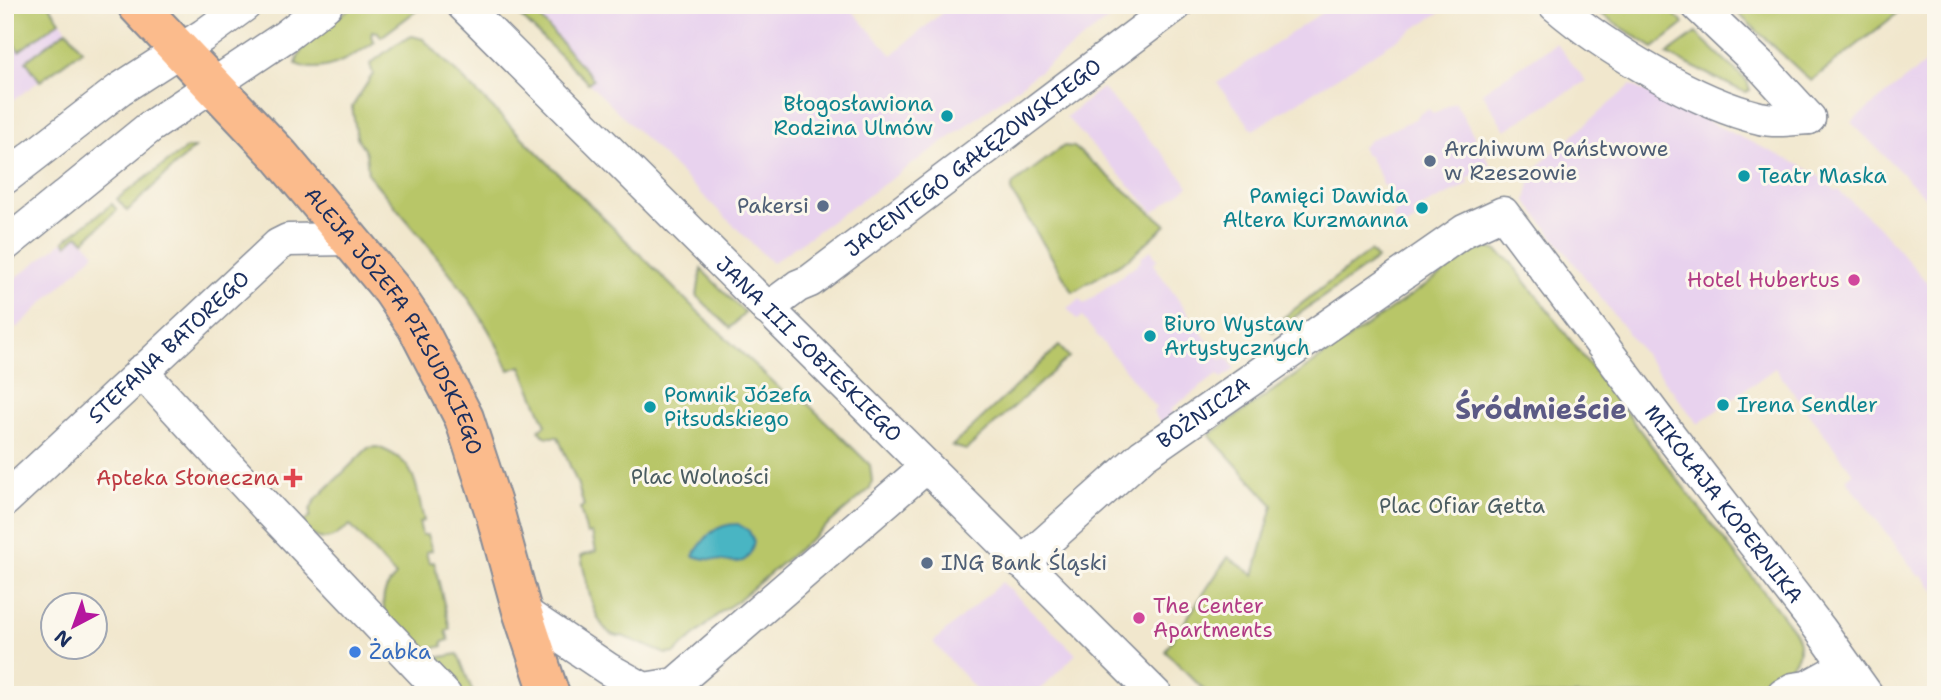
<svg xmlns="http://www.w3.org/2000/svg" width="1941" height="700" font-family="'Shantell Sans',sans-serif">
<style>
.built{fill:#e8d2ee}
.green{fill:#b8c668;stroke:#6a7a63;stroke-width:2}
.water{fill:#48b5c3;stroke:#327290;stroke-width:2}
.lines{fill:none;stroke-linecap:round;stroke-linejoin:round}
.minor-casing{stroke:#868b96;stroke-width:35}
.major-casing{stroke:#868b96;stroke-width:42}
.minor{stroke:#fff;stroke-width:32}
.major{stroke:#fbbb8c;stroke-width:38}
.culture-dot{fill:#0f9aa8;stroke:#fbf7ec;stroke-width:2.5}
.service-dot{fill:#5c6f8a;stroke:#fbf7ec;stroke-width:2.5}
.hotel-dot{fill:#d1479c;stroke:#fbf7ec;stroke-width:2.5}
.health-dot{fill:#e0444e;stroke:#fbf7ec;stroke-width:2.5}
.shop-dot{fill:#3f7fe0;stroke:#fbf7ec;stroke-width:2.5}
.labels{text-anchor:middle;stroke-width:6;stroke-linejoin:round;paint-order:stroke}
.culture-label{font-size:21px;fill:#0d838f;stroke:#fbf7ec;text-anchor:start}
.service-label{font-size:21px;fill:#4e5e75;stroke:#fbf7ec;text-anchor:start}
.street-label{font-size:21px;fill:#1b2f5e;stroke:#fbf7ec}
.hotel-label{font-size:21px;fill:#b23c85;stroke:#fbf7ec;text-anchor:end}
.park-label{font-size:21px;fill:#4a5c61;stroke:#fbf7ec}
.health-label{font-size:21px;fill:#be3a42;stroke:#fbf7ec;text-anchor:end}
.shop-label{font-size:21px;fill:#366cbe;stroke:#fbf7ec;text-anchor:start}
.district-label{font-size:28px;font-weight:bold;fill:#5c5a85;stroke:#fbf7ec}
</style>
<rect width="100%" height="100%" fill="#fbf7ec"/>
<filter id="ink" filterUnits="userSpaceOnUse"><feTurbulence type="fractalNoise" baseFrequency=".0143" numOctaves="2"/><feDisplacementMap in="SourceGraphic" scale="14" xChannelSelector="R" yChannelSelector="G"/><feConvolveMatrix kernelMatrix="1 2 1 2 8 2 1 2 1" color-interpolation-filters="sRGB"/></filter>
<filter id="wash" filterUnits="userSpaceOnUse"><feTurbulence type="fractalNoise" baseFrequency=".00686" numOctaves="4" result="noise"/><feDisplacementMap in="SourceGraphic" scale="28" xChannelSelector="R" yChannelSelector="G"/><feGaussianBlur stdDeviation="1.57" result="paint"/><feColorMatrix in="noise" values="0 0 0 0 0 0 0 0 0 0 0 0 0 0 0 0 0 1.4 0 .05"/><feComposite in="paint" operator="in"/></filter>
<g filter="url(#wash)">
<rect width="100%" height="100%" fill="#f1e7cd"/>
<!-- built -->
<path class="built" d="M5 5H49L82 50 5 106Z
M509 5H847L892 55 951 5H1109L1116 14 962 129 772 263Z
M1333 5H1452L1253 130 1217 83Z
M1556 43 1586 81 1505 130 1482 92Z
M1936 55V208L1851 122Z
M1631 85 1814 172 1836 191 1838 190 1878 226 1936 293V592L1922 575 1919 577 1846 479 1853 473 1775 368 1698 424 1526 201 1532 174 1541 163Z
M1102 88 1164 155 1189 186 1154 212 1066 117Z
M1455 102 1491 166 1467 179 1469 184 1412 212 1416 220 1405 227 1396 223 1391 215 1396 213V208L1385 185 1382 186 1380 176 1368 155H1366L1362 147 1371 139 1417 118 1419 114 1429 109 1433 114Z
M76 232 95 253 17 328 5 315V286Z
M1151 250 1157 260 1153 264 1221 360 1227 357 1235 369 1222 378 1218 374 1171 409 1174 415 1161 424 1153 412 1156 408 1082 317 1077 320 1067 308 1080 299 1084 304 1141 261 1140 258Z
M1002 582 1076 654 1035 695H981L933 642Z"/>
<!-- green -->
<path class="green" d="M5 5H49L60 21 19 51 5 33Z
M355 5H424L381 37 378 32 372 31 371 36 375 42C353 56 323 77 296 64 302 37 334 20 355 5Z
M517 5H529L593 79 588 83 513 9Z
M1588 5H1664L1684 24 1653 48Z
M1729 5H1908L1811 81Z
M67 30 82 50 40 81 26 61Z
M1696 33 1747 81 1750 90 1746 92 1740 90 1667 54Z
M412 36 423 39 691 305 782 391 803 399 870 465 872 481 870 489 736 602 722 611 675 653 666 654 622 636C594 640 586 577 581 556L596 551 592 533 587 534 580 508 584 506 578 485 558 437C549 437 542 438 539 429L546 425 521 366 509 370C477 296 419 236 368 174L366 153 357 137 352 107 373 74 370 64 396 44Z
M1064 146 1074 147 1166 225 1131 257 1073 292 1011 191 1013 184Z
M187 148H194L127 211 117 199Z
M112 204 117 210 84 241 78 235 67 245 64 241Z
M1489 248 1495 250 1509 260 1794 631C1815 665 1768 681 1745 695H1209L1165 651 1228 557 1254 575 1273 505 1209 435 1475 251Z
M1370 251 1377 259 1273 332 1270 328Z
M701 269 745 313 730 328 697 296Z
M1059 346 1069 357 966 450 952 446Z
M377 447C418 461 415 484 424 521L419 522 422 535H427L432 550 426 552 429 563 434 562 450 629 446 631 449 640 442 642 443 646 419 652C397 627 365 607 396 576L350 525C329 542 322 545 300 526L310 516V510L315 500 368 448Z
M458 654 474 695H459L426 660Z"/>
<!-- water -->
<path class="water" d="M738 524 749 531 754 541C749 568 736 563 716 560 707 559 702 559 693 556 705 537 714 524 738 524Z"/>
</g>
<g filter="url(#ink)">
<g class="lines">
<!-- minor casing -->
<g class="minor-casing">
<g id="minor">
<path id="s1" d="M463 5 1156 695"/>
<path d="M1555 5C1604 47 1697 104 1760 118 1775 122 1793 119 1809 118"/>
<path d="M1697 5 1762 67 1809 118"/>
<path d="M5 178 120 89 204 35 245 5"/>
<path d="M5 245 150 127 286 36 326 5"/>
<path id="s2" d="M767 309 798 286 810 281 1176 5"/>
<path d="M141 371 256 496 445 695"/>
<path id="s3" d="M5 500 278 245 288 240 351 239"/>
<path id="s4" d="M1022 563 1143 455 1464 231 1503 213 1672 438 1820 629 1867 695"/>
<path d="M522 611 608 669 644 689 675 684 926 467"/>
<path d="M1783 695 1793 689 1807 687 1845 666"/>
</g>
</g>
<!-- major casing -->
<g class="major-casing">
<g id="major">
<path id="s5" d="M137 5 280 156 392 290 417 327 464 418 495 513 522 611 550 695"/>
</g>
</g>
<!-- minor -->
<use href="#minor" class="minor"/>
<!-- major -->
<use href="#major" class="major"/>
</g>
</g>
<!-- markers -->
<g class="culture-dot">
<circle cx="947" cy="116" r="7"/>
<circle cx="1744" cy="176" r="7"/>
<circle cx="1422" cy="208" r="7"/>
<circle cx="1150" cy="336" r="7"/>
<circle cx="1723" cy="405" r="7"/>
<circle cx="650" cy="407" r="7"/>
</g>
<g class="service-dot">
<circle cx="1430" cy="161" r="7"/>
<circle cx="823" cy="206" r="7"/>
<circle cx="927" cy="563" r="7"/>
</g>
<g class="hotel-dot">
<circle cx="1854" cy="280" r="7"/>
<circle cx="1139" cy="618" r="7"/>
</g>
<path class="health-dot" d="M289.5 467.5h7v7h7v7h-7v7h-7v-7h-7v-7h7z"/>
<circle class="shop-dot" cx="355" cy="652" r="7"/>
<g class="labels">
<!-- culture labels -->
<g class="culture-label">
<text x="933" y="111" text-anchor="end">Błogosławiona<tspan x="933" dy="24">Rodzina Ulmów</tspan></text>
<text x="1758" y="183">Teatr Maska</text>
<text x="1408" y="203" text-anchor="end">Pamięci Dawida<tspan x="1408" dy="24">Altera Kurzmanna</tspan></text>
<text x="1164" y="331">Biuro Wystaw<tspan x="1164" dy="24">Artystycznych</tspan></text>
<text x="664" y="402">Pomnik Józefa<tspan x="664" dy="24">Piłsudskiego</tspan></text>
<text x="1737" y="412">Irena Sendler</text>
</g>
<!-- service labels -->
<g class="service-label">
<text x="1444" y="156">Archiwum Państwowe<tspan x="1444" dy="24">w Rzeszowie</tspan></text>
<text x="809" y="213" text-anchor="end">Pakersi</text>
<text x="941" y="570">ING Bank Śląski</text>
</g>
<!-- street labels -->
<g class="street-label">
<text dy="7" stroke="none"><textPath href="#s2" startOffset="256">JACENTEGO GAŁĘZOWSKIEGO</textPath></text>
<text dy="7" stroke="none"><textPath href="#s5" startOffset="410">ALEJA JÓZEFA PIŁSUDSKIEGO</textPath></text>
<text dy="7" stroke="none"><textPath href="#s3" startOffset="224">STEFANA BATOREGO</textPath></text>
<text dy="7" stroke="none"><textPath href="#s1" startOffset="488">JANA III SOBIESKIEGO</textPath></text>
<text dy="7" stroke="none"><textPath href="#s4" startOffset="236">BOŻNICZA</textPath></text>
<text dy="7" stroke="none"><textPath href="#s4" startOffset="962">MIKOŁAJA KOPERNIKA</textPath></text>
</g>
<!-- hotel labels -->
<g class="hotel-label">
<text x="1840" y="287">Hotel Hubertus</text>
<text x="1153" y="613" text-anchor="start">The Center<tspan x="1153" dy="24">Apartments</tspan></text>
</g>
<!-- park labels -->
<g class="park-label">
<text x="700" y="484">Plac Wolności</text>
<text x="1462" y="513">Plac Ofiar Getta</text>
</g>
<!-- health labels -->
<g class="health-label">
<text x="279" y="485">Apteka Słoneczna</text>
</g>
<!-- shop labels -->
<g class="shop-label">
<text x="369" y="659">Żabka</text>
</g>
<!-- district labels -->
<g class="district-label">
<text x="1541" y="419">Śródmieście</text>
</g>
</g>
<!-- margin -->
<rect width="1941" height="700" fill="none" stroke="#fbf7ec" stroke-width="28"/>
<!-- north arrow -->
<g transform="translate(74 626) rotate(221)"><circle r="33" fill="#fbf7ec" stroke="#a1a7b3" stroke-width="2"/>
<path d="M0-5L12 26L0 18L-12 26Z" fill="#b5179e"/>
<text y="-10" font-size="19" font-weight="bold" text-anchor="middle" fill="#1b2f5e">N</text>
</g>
</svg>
